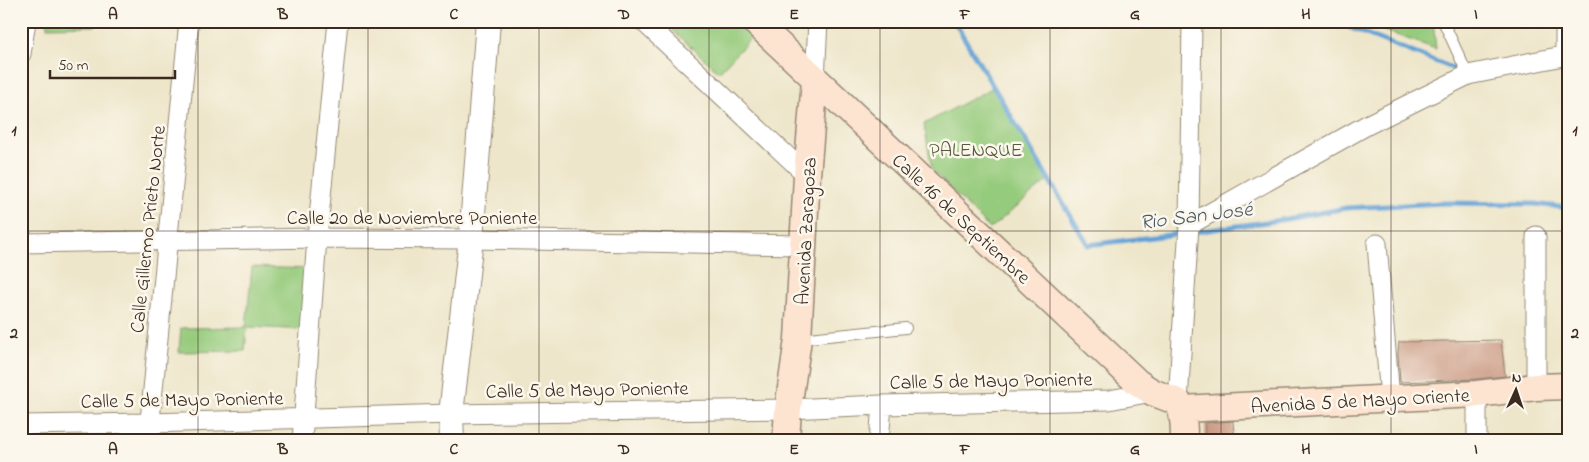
<svg xmlns="http://www.w3.org/2000/svg" width="1589" height="462" font-family="'Indie Flower',sans-serif">
<style>
.green{fill:#95cb7c;stroke:#687a4d}
.lines{fill:none;stroke-linecap:round;stroke-linejoin:round}
.stream{stroke:#63a2d5;stroke-width:5}
.building{fill:#cc9c87}
.service-casing{stroke:#948874;stroke-width:12}
.minor-casing{stroke:#948874;stroke-width:21}
.tertiary-casing{stroke:#948874;stroke-width:26}
.secondary-casing{stroke:#948874;stroke-width:29}
.service{stroke:#fff;stroke-width:10}
.minor{stroke:#fff;stroke-width:19}
.tertiary{stroke:#fff;stroke-width:24}
.secondary{stroke:#fde4d1;stroke-width:26}
.grid{fill:none;stroke:#3b2a1e;stroke-width:1;stroke-opacity:0.55}
.labels{text-anchor:middle;stroke-width:5;stroke-linejoin:round;paint-order:stroke}
.park-label{font-size:20px;fill:#565a3a;stroke:#fbf7ec}
.street-label{font-size:20px;fill:#3b2a1e;stroke:#fbf7ec}
.water-label{font-size:21px;font-style:italic;fill:#4b5a67;stroke:#fbf7ec}
.neatline{fill:none;stroke:#3b2a1e;stroke-width:2}
.grid-label{font-size:16px;text-anchor:middle;font-weight:bold;fill:#3b2a1e}
</style>
<rect width="100%" height="100%" fill="#fbf7ec"/>
<filter id="ink" filterUnits="userSpaceOnUse"><feTurbulence type="fractalNoise" baseFrequency=".02" numOctaves="2"/><feDisplacementMap in="SourceGraphic" scale="10" xChannelSelector="R" yChannelSelector="G"/><feConvolveMatrix kernelMatrix="1 2 1 2 8 2 1 2 1" color-interpolation-filters="sRGB"/></filter>
<filter id="wash" filterUnits="userSpaceOnUse"><feTurbulence type="fractalNoise" baseFrequency=".0096" numOctaves="4" result="noise"/><feDisplacementMap in="SourceGraphic" scale="20" xChannelSelector="R" yChannelSelector="G"/><feGaussianBlur stdDeviation="1.12" result="paint"/><feColorMatrix in="noise" values="0 0 0 0 0 0 0 0 0 0 0 0 0 0 0 0 0 1.4 0 .05"/><feComposite in="paint" operator="in"/></filter>
<g filter="url(#wash)">
<rect width="100%" height="100%" fill="#eee6ca"/>
<!-- green -->
<path class="green" d="M47 21H96L95 26 47 27Z
M662 21H735L752 37 719 72Z
M1359 21H1433L1436 49 1359 22Z
M992 88 1049 179 990 229 932 170 924 124Z
M252 267 313 269 307 330 247 327 245 351 179 352 181 328 246 327Z"/>
<g class="lines">
<!-- stream -->
<path class="stream" d="M954 21 1088 245 1185 233
M1333 21 1455 69
M1193 232 1281 220 1346 208 1443 203 1535 204 1568 208"/>
</g>
<g id="blocks">
<!-- building -->
<path class="building" d="M1501 340 1505 376 1476 379 1400 382 1398 354 1399 342Z
M1233 421 1234 441H1205V423Z"/>
</g>
</g>
<g filter="url(#ink)">
<use href="#blocks" fill-opacity="0" stroke="#948874" stroke-width="1"/>
<g class="lines">
<!-- service casing -->
<g class="service-casing">
<path id="service" d="M1443 21 1468 75
M799 339 906 328"/>
</g>
<!-- minor casing -->
<g class="minor-casing">
<path id="minor" d="M643 21 807 175
M21 54 26 21
M1565 54V21
M815 80 818 21
M1189 225 1367 125 1468 75 1568 55
M21 243 317 238 471 239 803 245
M1377 244 1390 398
M1536 387V236
M1178 402 1189 225 1192 21
M21 425 149 423 451 414 788 409 882 405 1109 400 1152 392
M148 441 189 21
M302 441 317 238 338 21
M879 441 882 405
M1477 441V394"/>
</g>
<!-- tertiary casing -->
<g class="tertiary-casing">
<path id="tertiary" d="M452 441 451 414 471 239 488 21"/>
</g>
<!-- secondary casing -->
<g class="secondary-casing">
<path id="secondary" d="M754 21 1137 382 1152 392 1178 402C1184 415 1184 427 1184 441
M1182 409 1477 394 1536 387 1568 386
M786 441 788 409 798 339 807 175 815 80"/>
</g>
<!-- service -->
<use href="#service" class="service"/>
<!-- minor -->
<use href="#minor" class="minor"/>
<!-- tertiary -->
<use href="#tertiary" class="tertiary"/>
<!-- secondary -->
<use href="#secondary" class="secondary"/>
</g>
</g>
<!-- grid -->
<path class="grid" d="M198 21V441M368 21V441M539 21V441M709 21V441M880 21V441M1050 21V441M1221 21V441M1391 21V441M21 231H1568"/>
<g class="labels">
<!-- park labels -->
<g class="park-label">
<text x="976" y="156">PALENQUE</text>
</g>
<!-- street labels -->
<g class="street-label">
<text x="412" y="224">Calle 20 de Noviembre Poniente</text>
<text transform="translate(962 218) rotate(43)" y="7">Calle 16 de Septiembre</text>
<text transform="translate(147 229) rotate(-84)" y="7">Calle Gillermo Prieto Norte</text>
<text transform="translate(805 231) rotate(-87)" y="7">Avenida Zaragoza</text>
<text transform="translate(991 380) rotate(-1)" y="7">Calle 5 de Mayo Poniente</text>
<text transform="translate(587 389) rotate(-1)" y="7">Calle 5 de Mayo Poniente</text>
<text transform="translate(182 399) rotate(-1)" y="7">Calle 5 de Mayo Poniente</text>
<text transform="translate(1360 400) rotate(-3)" y="7">Avenida 5 de Mayo Oriente</text>
</g>
<!-- water labels -->
<g class="water-label">
<text transform="translate(1196 215) rotate(-7)" y="7">Rio San José</text>
</g>
</g>
<!-- margin -->
<rect width="1589" height="462" fill="none" stroke="#fbf7ec" stroke-width="55"/>
<!-- north arrow -->
<g transform="translate(1516 390) rotate(3)" stroke="#fbf7ec" stroke-width="4" paint-order="stroke">
<path d="M0-4L9 19L0 12L-9 19Z" fill="#3b2a1e"/>
<text y="-8" font-size="14" font-weight="bold" text-anchor="middle" fill="#3b2a1e">N</text>
</g>
<!-- scale -->
<path d="M50 70v8h125v-8" fill="none" stroke="#3b2a1e" stroke-width="2.5"/>
<text x="58" y="70" font-size="15" fill="#3b2a1e" stroke="#fbf7ec" stroke-width="4" paint-order="stroke">50 m</text>
<rect x="28" y="28" width="1534" height="406" class="neatline"/>
<g class="grid-label">
<text x="113" y="19">A</text>
<text x="283" y="19">B</text>
<text x="454" y="19">C</text>
<text x="624" y="19">D</text>
<text x="794" y="19">E</text>
<text x="965" y="19">F</text>
<text x="1135" y="19">G</text>
<text x="1306" y="19">H</text>
<text x="1476" y="19">I</text>
<text x="14" y="135">1</text>
<text x="1575" y="135">1</text>
<text x="14" y="338">2</text>
<text x="1575" y="338">2</text>
<text x="113" y="454">A</text>
<text x="283" y="454">B</text>
<text x="454" y="454">C</text>
<text x="624" y="454">D</text>
<text x="794" y="454">E</text>
<text x="965" y="454">F</text>
<text x="1135" y="454">G</text>
<text x="1306" y="454">H</text>
<text x="1476" y="454">I</text>
</g>
</svg>
